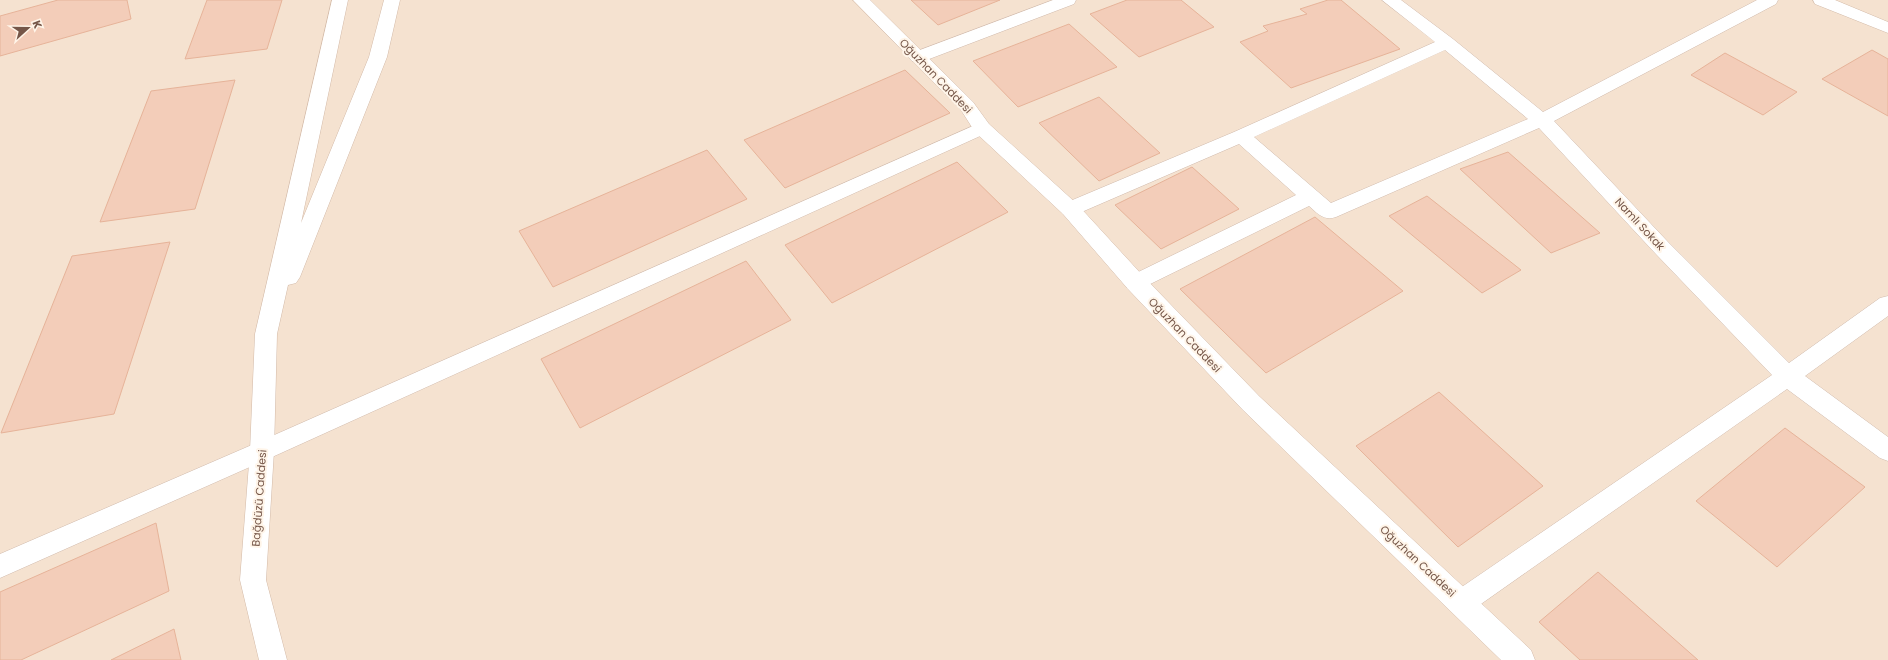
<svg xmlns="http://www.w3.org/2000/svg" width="1888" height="660" font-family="Poppins,sans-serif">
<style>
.residential{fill:#f5e2d0}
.building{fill:#f3cdb9;stroke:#e6b399}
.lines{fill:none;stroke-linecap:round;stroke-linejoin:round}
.street-casing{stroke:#d0baac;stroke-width:1}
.secondary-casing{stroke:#d3baa8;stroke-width:1}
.street{fill:#fff;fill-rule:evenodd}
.secondary{fill:#fff;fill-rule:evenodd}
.labels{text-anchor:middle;stroke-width:4;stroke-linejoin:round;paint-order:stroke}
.street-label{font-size:11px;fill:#755648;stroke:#fff5e9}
</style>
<rect width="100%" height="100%" fill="#fdf1e2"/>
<!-- residential -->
<path class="residential" d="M0 0H1888V660H0Z"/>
<!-- building -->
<path class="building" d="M58 0H127L131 19 0 56V16Z
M207 0H282L267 49 185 59Z
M911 0H1000L938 25Z
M1127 0H1181L1214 27 1139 57 1090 14Z
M1328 0H1341L1400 49 1291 88 1240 42 1268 31 1263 26 1307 14 1300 9Z
M1069 24 1117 67 1018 107 973 61Z
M1872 50 1888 59V116L1822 79Z
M1725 53 1797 92 1763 115 1691 75Z
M905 70 950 113 785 188 744 140Z
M235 80 195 209 100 222 151 91Z
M1099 97 1160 153 1099 181 1039 123Z
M707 150 747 199 553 287 519 231Z
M1508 152 1600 233 1551 253 1460 169Z
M957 162 1008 212 832 303 785 245Z
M1192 167 1239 209 1161 249 1115 205Z
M1427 196 1521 270 1482 293 1389 216Z
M1315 217 1403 291 1266 373 1180 289Z
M170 242 114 414 1 433 72 256Z
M746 261 791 320 580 428 541 359Z
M1439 392 1543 486 1458 547 1356 446Z
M1785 428 1865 487 1777 567 1696 501Z
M156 523 169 591 21 660H0V592Z
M1598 572 1698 660H1580L1539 622Z
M174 629 181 660H111Z"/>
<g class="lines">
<!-- street casing -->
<g class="street-casing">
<path id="street" d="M1053 0H1076L1074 4 924 61 918 62 912 61 909 57 912 53Z
M1382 0H1401L1453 39 1543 112 1757 0H1778L1776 4 1554 121 1668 242 1789 363 1880 298 1888 296V316L1805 376 1888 437V461L1880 458 1787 389 1471 611 1462 615 1453 611 1449 602 1453 593 1772 375 1654 252 1539 128 1336 217C1324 221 1318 214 1309 206L1136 291 1128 289 1125 283 1128 277 1296 195 1239 144 1077 214 1070 216 1063 214 1060 209 1063 204 1234 132 1435 42ZM1445 50 1528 119 1331 203 1254 137Z
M982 122 989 124 991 128 989 132 270 458 0 578V554L254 444Z"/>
</g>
<!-- secondary casing -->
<g class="secondary-casing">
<path id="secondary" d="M332 0H348L301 223 369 57 384 0H400L387 57 300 277 296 283 288 285 277 334 274 451 266 580 287 660H259L240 580 250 451 255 334Z
M853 0H870L973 102 989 124 1077 204 1144 277 1259 396 1531 650 1535 660H1501L1243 410 1128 289 1063 214 975 132 961 110Z
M1813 0H1835L1888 22V33L1815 4Z"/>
</g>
<!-- street -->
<use href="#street" class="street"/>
<!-- secondary -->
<use href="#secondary" class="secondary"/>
</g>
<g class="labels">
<!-- street labels -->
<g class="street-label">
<text transform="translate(936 76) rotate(46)" y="4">Oğuzhan Caddesi</text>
<text transform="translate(1640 224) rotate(47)" y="4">Namlı Sokak</text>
<text transform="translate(1185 335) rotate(46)" y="4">Oğuzhan Caddesi</text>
<text transform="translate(259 498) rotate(-86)" y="4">Bağdüzü Caddesi</text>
<text transform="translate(1418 561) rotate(43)" y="4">Oğuzhan Caddesi</text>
</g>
</g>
<!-- north arrow -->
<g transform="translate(28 28) rotate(69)" stroke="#fff5e9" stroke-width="3" paint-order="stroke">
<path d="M0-3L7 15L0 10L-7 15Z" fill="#755648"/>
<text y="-6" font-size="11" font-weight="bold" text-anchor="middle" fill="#755648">K</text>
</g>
</svg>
